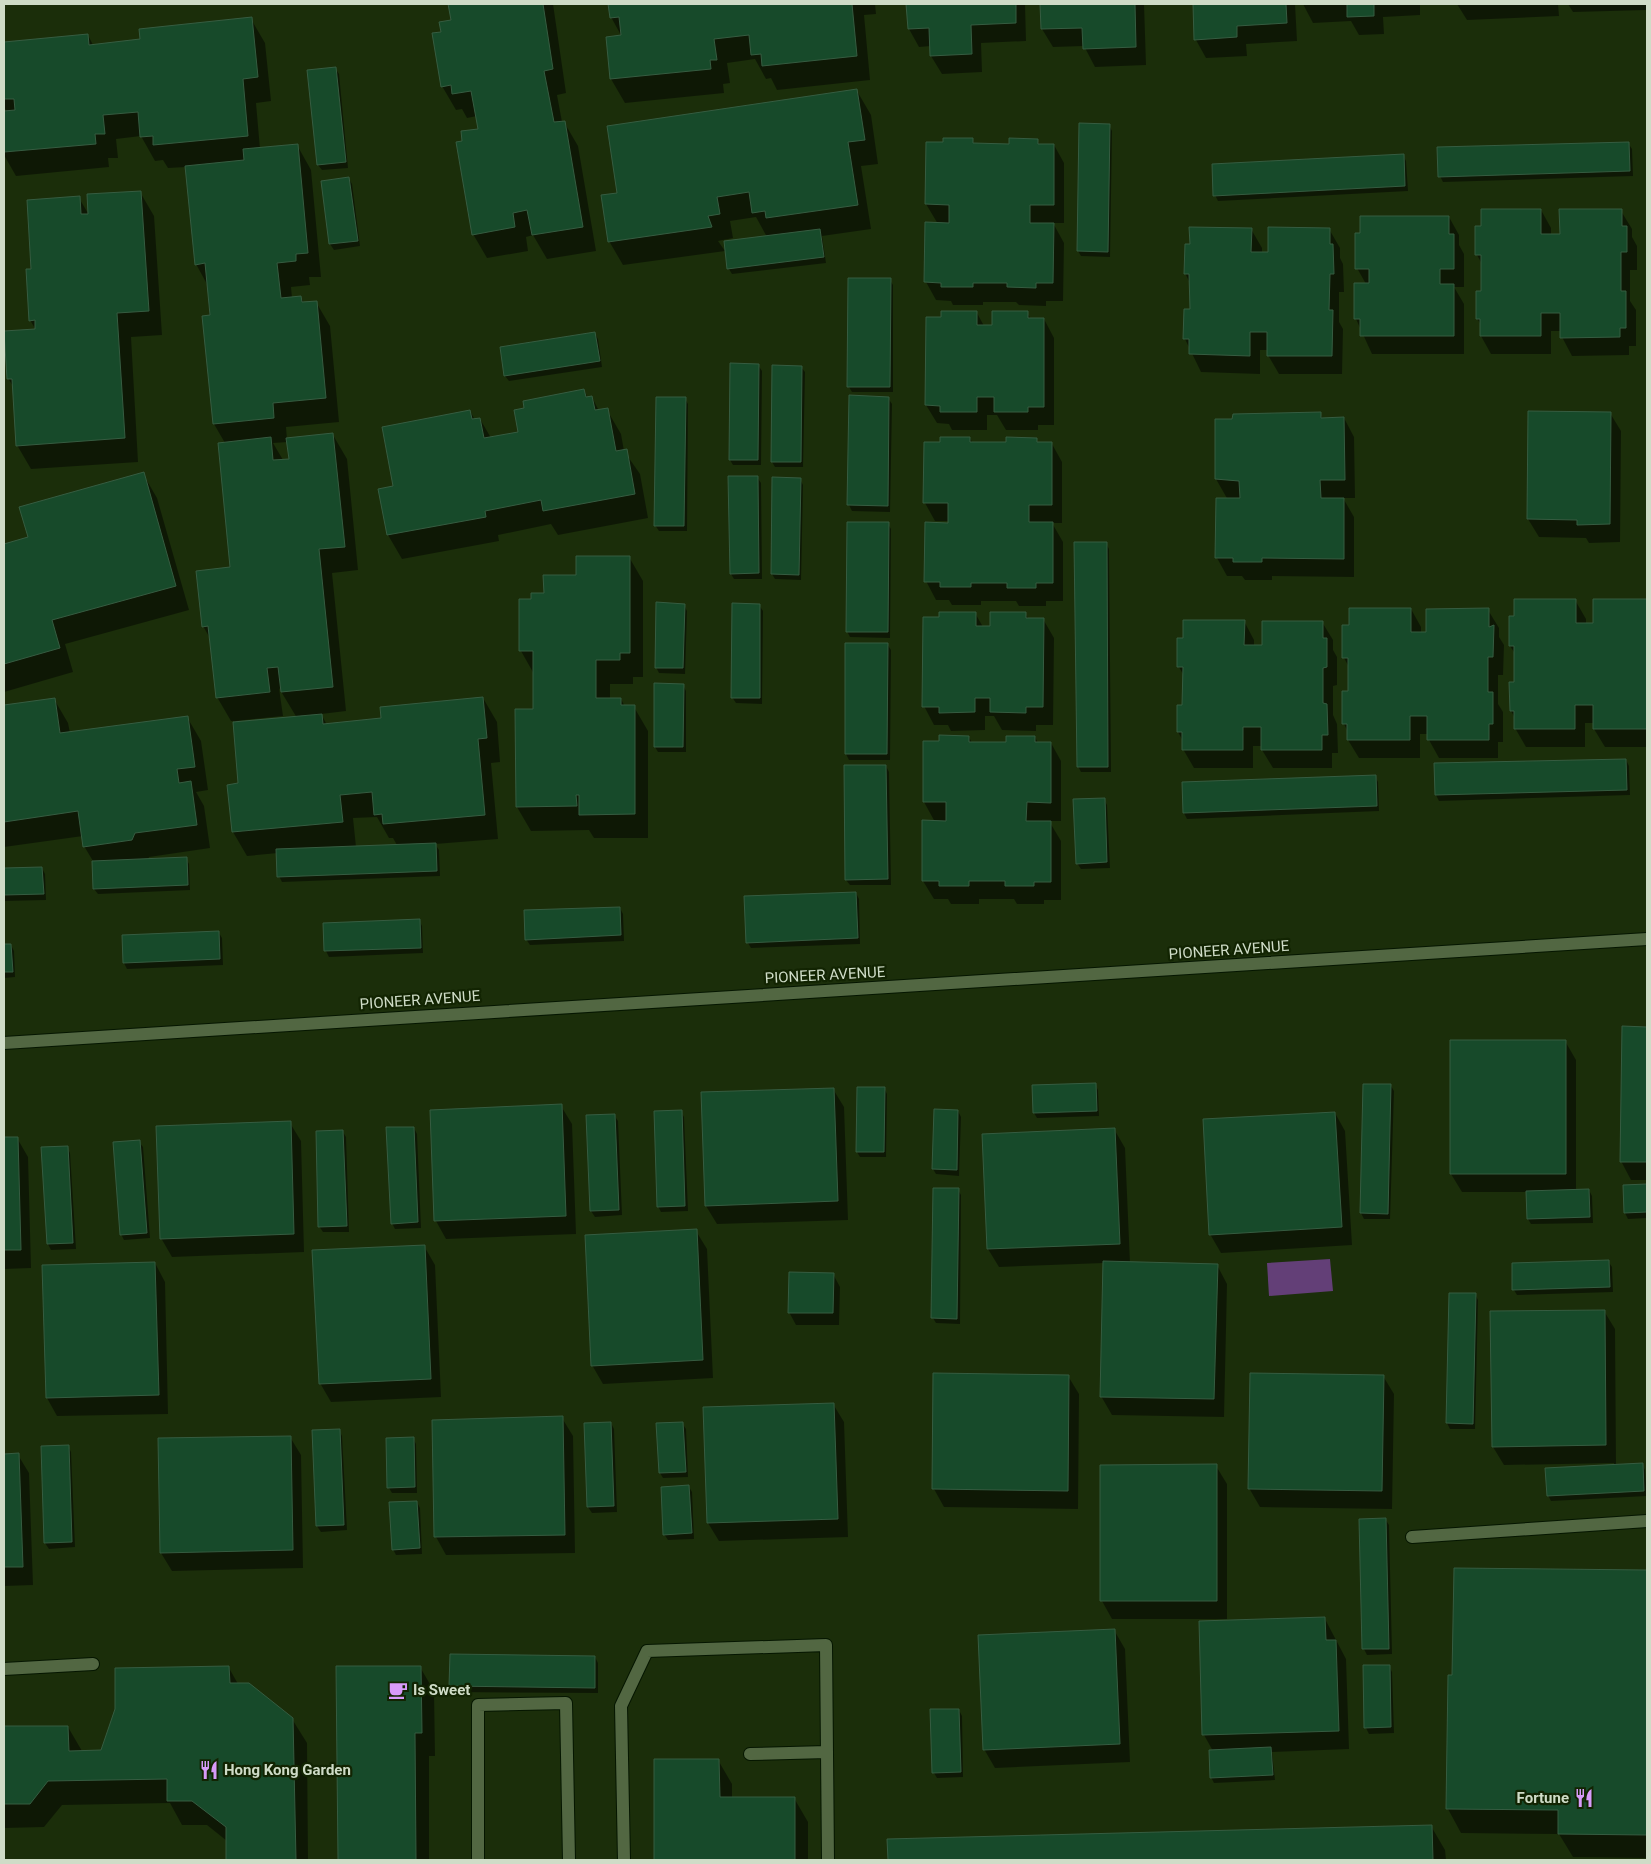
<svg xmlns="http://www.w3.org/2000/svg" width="1651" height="1864" font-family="Roboto,sans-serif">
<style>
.water{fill:#633f77}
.shadow{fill:#0007;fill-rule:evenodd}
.building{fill:#174a2a;stroke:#365c41}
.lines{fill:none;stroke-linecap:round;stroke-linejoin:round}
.service-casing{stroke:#051600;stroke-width:14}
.minor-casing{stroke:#051600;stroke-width:14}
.service{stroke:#526742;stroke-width:12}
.minor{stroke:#526742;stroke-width:12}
.labels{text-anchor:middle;stroke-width:4.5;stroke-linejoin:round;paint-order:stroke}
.street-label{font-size:15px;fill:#cfdcc7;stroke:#122402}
.poi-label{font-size:15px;font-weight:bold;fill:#cfdcc7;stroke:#122402;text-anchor:start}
</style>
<rect width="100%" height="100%" fill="#1b2e0a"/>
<!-- water -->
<path class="water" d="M1330 1259 1333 1291 1269 1296 1267 1263Z"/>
<!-- shadow -->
<path class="shadow" d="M450 4H553L566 93 557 95 562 122H564L578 146 596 251 547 259 533 235 526 237 528 251 487 258 473 234 463 142 479 130 477 116 467 118 462 109 456 110 442 86V32L453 22Z
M609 4H875L876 14 864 15 870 80 777 90 771 78 766 79 755 59 727 63 730 83 723 84 724 93 625 103 611 79 622 37 611 17Z
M908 4H1025L1026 41 981 43 982 72 942 74 931 56V46L919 47 909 29Z
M1042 4H1144L1146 65 1095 67 1084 46 1053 47 1042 29Z
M1194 4H1295L1297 41 1246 44 1247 56 1206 58 1196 40Z
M1303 4H1420V15L1383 17 1384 34 1359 35 1351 21 1313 23Z
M1457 4H1558L1559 16 1467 20Z
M1568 4H1647V10L1573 12Z
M251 19 265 43 271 101 256 103 260 149 297 145 311 170 321 277H309L310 285 291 287 292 298 301 297 304 303 316 302 330 326 339 422 286 427 287 440 333 435 347 459 358 570 332 573 346 711 321 714 327 725 382 720 483 698 497 722 500 762 491 763 498 839 435 844 439 850 440 876 282 882 279 876 278 853 247 856 233 832 239 785 234 721H231L217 697 211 640 203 626 232 568 225 443 214 424 208 286 196 264 186 167 168 168 163 160 155 161 141 136 116 139 118 158H108L109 167 16 176 4 155V113L7 112 4 107V43L88 35 93 45 141 40ZM288 442 290 460H283L273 443ZM279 688 297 718 237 723 236 721 283 716ZM377 817 389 838H393L397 845 356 847 353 818Z
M335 68 339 74 348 168 322 170 318 165Z
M857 91 871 115 878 164 861 166 871 229 822 236 826 263 732 274 729 269 767 237 756 217 730 221 733 238 718 241 725 251 623 265 609 241 618 194Z
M1109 125 1112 131 1110 257 1081 256 1078 251Z
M972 140 975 144 1010 145 1037 140 1040 145H1054L1064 163V223H1053L1064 243 1063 301H1046V306L1019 305 1016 302H983V305H953L951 301 936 300 926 282 938 224 926 204Z
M1628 143 1632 149 1633 176 1443 182 1440 176Z
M1403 155 1406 161 1408 191 1218 201 1215 195Z
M349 179 352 184 360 246 334 250 330 244 322 182Z
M140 192 154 216 162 335 131 337 138 462 31 469 17 445 14 388 8 378 36 330 30 320 32 270 79 198 89 215Z
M1541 210 1551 228V235H1561L1621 211 1632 229V237L1637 246V270H1630V301L1636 310V346H1629V355L1572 356 1562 337V331H1551V354H1491L1481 336V325L1477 318 1482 293V264L1477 255V227Z
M1449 217 1459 235V245L1464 254V287H1454L1464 304V354H1372L1356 319 1366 284 1357 268Z
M1251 229 1262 248V253H1269L1329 229 1340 248V258L1343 264 1344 292H1339V322L1343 329 1342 374H1279L1268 355V350H1260V374L1201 372 1185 339V310H1191L1190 283 1185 273Z
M890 280 893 285V392H852L849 387Z
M977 313 984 326H993L1027 313 1031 319H1044L1054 338V425H1038V430H1006L997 415H987V430H952L949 424 937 423 926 405 943 319Z
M595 334 598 339 602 367 509 381 505 376Z
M758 365 762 371 761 465H733L730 460Z
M801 367 805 372 803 467H775L772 462Z
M584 390 588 398 592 397 599 411 607 410 621 434 624 451 640 474 648 518 558 535 551 524 498 535 499 541 402 559 388 535 380 490 395 487 470 411 475 420 480 419 491 438 519 433 526 409Z
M850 397 888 398 892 404 890 512 852 511 849 505Z
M685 399 688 404 687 531H659L655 525Z
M1610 413 1621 431 1620 542 1589 543 1586 538 1539 537 1528 519Z
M1320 414 1323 419 1344 418 1354 437 1355 498H1343L1354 517V577L1272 576V580H1245L1242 576H1227L1217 558 1228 500 1216 479 1217 420Z
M970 438 973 444H1007L1036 439 1039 444H1052L1062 462V523H1052L1063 542V601H1046V606H1019L1016 601H981V605H952L949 600H936L926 581 949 524V521H935L925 503 942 444Z
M143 474 157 498 189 610 65 644 73 672 4 692V546L29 538Z
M757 477 761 483 762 579H734L731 574Z
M800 479 803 485 801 580 775 579 772 574Z
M888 524 891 529 890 638 850 637 847 631Z
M1106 543 1109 549 1111 772H1081L1078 766Z
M629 557 643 581V677H633V684H610V699H621L625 707H634L648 731V838H594L589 830 531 831 517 807 534 711V674L521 651 532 600 578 576Z
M1575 600 1586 619V625H1594V600H1647V747H1605L1594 729V723H1585V747H1526L1515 728V718L1511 711 1516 683V655L1510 646 1515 617Z
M684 605 687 611 685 674 659 673 656 667Z
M759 605 763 611 762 704 736 703 732 697Z
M1411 609 1421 627V634L1488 610 1499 628V637L1504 645 1503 675H1498V704L1503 712V742H1498V758H1439L1429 740V734H1420V758H1359L1348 740V732L1344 724 1349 692V667L1344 658 1350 626Z
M975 613 983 627H992L1025 614 1029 619H1043L1054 638 1053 725H1036V731L1002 730 994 716H985V730L951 731 948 725H934L924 706 941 618Z
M1244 621 1254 640V647H1263L1322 622 1333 640V650L1337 657V685L1333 686V715L1337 724 1338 753H1332V768H1273L1262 750V746H1253V768H1194L1183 749V741L1178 732 1183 707 1184 676 1179 667 1184 639Z
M887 644 891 650 890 760H849L846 754Z
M683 685 686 691V752H658L655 747Z
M54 699 68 723 70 733 187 717 201 741 208 790 196 792 204 806 210 848 149 857 148 860 186 858 189 864 190 890 98 894 94 889 93 861 84 846 83 836 4 847V706Z
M969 737 972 743H1007L1035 737 1038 743H1051L1061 761V821H1049L1061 841V900H1044V904H1017L1014 899H979V904H951L948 899H934L923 881 935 822 924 802V742H941Z
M1626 760 1629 766 1630 795 1439 801 1436 795Z
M886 766 889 772 891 885H850L846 880Z
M1375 776 1378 782 1379 811 1187 819 1184 813 1183 783Z
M1104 799 1107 805 1110 868 1081 869 1077 863Z
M42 868 45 874 46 900 4 901V869Z
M856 893 859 899 860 944 751 948 748 943Z
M620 908 623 914 624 941 530 945 526 939Z
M419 920 422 926 423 953 329 957 326 951 325 924Z
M219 933 222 938 223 965 127 969 124 963Z
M4 945H11L14 951 15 977 4 978Z
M1623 1028H1647V1180H1631L1621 1161Z
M1565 1041 1576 1060V1191L1589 1190 1592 1196 1593 1223 1531 1224 1528 1219 1527 1192H1462L1451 1174Z
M1095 1084 1098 1090 1099 1116 1037 1118 1034 1113Z
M1391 1086 1394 1091 1390 1219H1364L1361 1213Z
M884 1088 887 1094 886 1157H860L857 1152Z
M833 1089 844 1107 848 1220 717 1224 706 1206Z
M561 1106 572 1124 576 1234 446 1239 436 1221Z
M958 1111 961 1117 959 1176 936 1174 933 1169Z
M681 1112 684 1117 688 1211 661 1212 658 1206Z
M1335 1113 1345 1131 1352 1245 1221 1253 1210 1234Z
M614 1115 618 1121 622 1215 595 1217 591 1211Z
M290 1123 301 1141 304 1252 172 1257 161 1238Z
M414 1128 417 1134 421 1228 395 1229 392 1223Z
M1114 1129 1125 1148 1130 1263 1217 1265 1227 1284 1224 1417 1112 1415 1101 1396 1104 1263 999 1267 988 1249Z
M343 1132 346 1137 349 1232H323L319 1226Z
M17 1138 28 1157 31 1268 4 1269V1139Z
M139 1142 143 1147 150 1238 124 1240 121 1234Z
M67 1147 70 1153 76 1249 51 1250 48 1244 43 1149Z
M1647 1185V1218L1628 1219 1625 1213 1624 1186Z
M958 1190 961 1195 960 1324 936 1323 933 1318Z
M696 1231 707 1249 713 1378 603 1384 592 1365Z
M424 1246 435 1265 441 1397 331 1402 320 1383Z
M1608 1261 1612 1267 1613 1292 1517 1295 1514 1290Z
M155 1263 165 1282 168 1414 57 1416 47 1398Z
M833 1274 840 1287 839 1325H796L789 1312Z
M1450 1294H1475L1478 1300 1475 1429H1450L1447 1423Z
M1604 1311 1615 1329 1616 1465 1642 1464 1645 1470 1647 1496 1551 1501 1548 1495 1614 1465V1463L1504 1465 1493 1447Z
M1068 1376 1079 1394 1078 1509 944 1507 934 1489Z
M1383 1376 1394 1394 1392 1509 1260 1507 1249 1488Z
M833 1404 844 1422 848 1537 719 1541 708 1523Z
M562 1418 573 1436 575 1553 446 1555 436 1537 433 1421Z
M611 1423 614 1429 617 1512 592 1513 588 1507 585 1424Z
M682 1423 686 1429 688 1477 663 1478 660 1473Z
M339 1430 342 1436 347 1530 321 1532 317 1526 313 1431Z
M290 1437 301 1455 303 1568 172 1571 161 1553Z
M413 1438 416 1444 417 1493H392L389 1488Z
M68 1446 71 1452 75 1547 49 1549 45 1543Z
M4 1455H18L29 1473 33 1585 4 1586Z
M1216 1466 1227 1484V1619H1112L1102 1601Z
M689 1487 692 1492 694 1539 668 1540 664 1534Z
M417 1502 420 1508 422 1554 396 1555 393 1549Z
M1385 1519 1389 1525 1392 1654 1367 1655 1364 1649 1360 1520Z
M1455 1569 1647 1571V1858L1573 1857 1559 1834 1461 1833 1448 1809Z
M1325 1619 1346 1659 1349 1749 1272 1752 1275 1780 1214 1783 1211 1777 1213 1751 1204 1735 1200 1622Z
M1114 1630 1125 1649 1130 1762 995 1768 984 1749Z
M451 1655 595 1657 598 1663V1693L454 1692 450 1686Z
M1389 1666 1392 1672 1394 1733 1369 1734 1366 1728Z
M420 1667 434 1691 435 1756H429V1860H339L337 1668Z
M229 1668 238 1684 292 1719 307 1743 308 1860H228L227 1841 207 1825H182L170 1803 62 1805 44 1827 4 1828V1728L68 1727 82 1751 102 1752Z
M959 1710 962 1716 963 1777 937 1778 934 1773Z
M655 1760H718L732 1784V1798H794L808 1822V1860H656Z
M1431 1826 1445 1850 1446 1860H889L888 1841Z"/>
<!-- building -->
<path class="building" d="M448 4H543L553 69 544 71 554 122 565 121 583 227 532 235 527 210 513 213 515 227 472 235 456 142 462 141 461 131 478 129 471 91 452 94 451 85 441 87 432 33 441 32 439 22 451 20Z
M608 4H852L857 56 762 66 761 54 751 55 749 35 714 39 717 60H710L711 69 610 79 606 37 621 35 619 17 610 18Z
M906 4H1016V23L971 25 972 54 930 56 929 28 908 29Z
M1040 4H1135L1136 47 1083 49 1082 28 1041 29Z
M1193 4H1286L1287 23 1237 26V37L1194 40Z
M1347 4H1374V16L1347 17Z
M252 17 258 77 243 79 248 136 153 145V136L140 137 138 112 103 115 105 134H95L96 144 4 152V111L15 110 14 99H4V42L88 34 89 45 140 39 139 29Z
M336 67 346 162 317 165 307 70Z
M857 89 865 140 848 142 858 205 766 218 765 211 752 213 749 192 717 197 720 214 708 216 712 227 608 242 601 195 617 193 607 126Z
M1079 123 1110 124 1108 252 1077 251Z
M943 138H973V143L1009 144V138L1038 139V144H1054V205H1030V223H1054L1053 283H1036V288L1007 287V283H973V287H941V283L924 282 925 222 949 223V205L925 204 926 142H943Z
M1629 142 1630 171 1438 177 1437 147Z
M298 144 308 253 296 254V261L277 263 281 298 301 296 302 302 317 301 326 398 273 403 274 418 213 424 202 316 210 315 205 263 195 265 185 166 244 160 243 149Z
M1404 154 1405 186 1213 196 1212 164Z
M349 177 358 241 329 244 321 181Z
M141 191 149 311 117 313 125 438 16 446 12 379H7L4 331 35 329V320L29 321 26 269H31L27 200 80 196 81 214H88L87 194Z
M1481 209H1541V234H1560L1559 209H1622V226H1627V252H1621V291H1626V328H1620V337L1560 338V313H1541V336H1480V319H1476V291H1481V255H1475V226H1481Z
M1360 216H1449V234H1454V269H1440V284H1454V336H1360V319H1354V283H1369V269H1355V233H1360Z
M1189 227 1252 228 1251 252H1268V227L1330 228V244H1333L1334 274H1330L1329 310H1333L1332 356H1267V332H1250V356L1189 354V339H1183L1184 309H1190L1189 274H1184L1185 244H1190Z
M820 229 824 257 727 269 724 241Z
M848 278H891L890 387H847Z
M941 311H977V325H992V311H1028V318H1044V407H1028V412H994V397H977V412H940V406L925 405 926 317H941Z
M595 332 600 361 504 376 500 347Z
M730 363 759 364 758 460H729Z
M772 365 802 366 801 462H771Z
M584 389 586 397 592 396 595 410 608 408 616 451 627 449 635 494 543 511 541 500 485 511 486 517 387 535 378 489 393 486 382 427 470 410 472 419 480 418 484 438 518 432 514 410 524 408 523 401Z
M849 395 889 397 888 506 847 505Z
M656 397H686L684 526H654Z
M1528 411 1611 412 1610 524 1577 525V520L1527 519Z
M1321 412V418L1344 417 1345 480H1320L1321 498H1344V559L1262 558V562H1233V558H1215L1216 498H1240L1239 481 1215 479V419H1232L1233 414Z
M333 433 345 547 319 549 333 687 281 692 278 667 267 668 270 692 216 698 208 626 202 627 196 571 230 567 218 443 271 437 273 460 289 459 286 438Z
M940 437H970V442H1006V437L1037 438V442H1052V505H1029V522H1053V583H1036V588H1007V583H971V587H940V582H924L925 522 948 523V503H923L924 442H940Z
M144 472 176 586 52 620 60 648 4 664V544L28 537 19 507Z
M728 476H758L759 573 730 574Z
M772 477 801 478 799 575 771 574Z
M847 522H889L888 632H846Z
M1074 542H1107L1108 767H1077Z
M576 556H630V653H620V660H596V698H621V705H635V814L579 815V795H576L577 806 516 807 515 709H533V651H519V599H531V593H544L543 575H576Z
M1514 599H1576V623H1593V599H1647V729H1593V705H1575V729H1514V711H1510L1509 682H1514V646H1509V616H1514Z
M656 602 685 604 683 668H655Z
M732 603 760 604V698H731Z
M1349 608H1411V632H1426V609L1489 608V627L1494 625 1493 657H1488V692H1493V724H1489V740H1427V716H1410V740H1347V724H1342V691H1348V658H1342V625H1349Z
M939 612H976V626H990V612H1026V618H1044L1043 707H1026V713L990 712V698H975V712L939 713V707H922L923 617H939Z
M1183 620H1245L1244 645H1262V621H1323V638H1327V667L1323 668V703L1327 704 1328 735H1322V750H1261V727H1243V750H1182V732H1177V705H1182L1183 667H1177V638H1183Z
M845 643H888L887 754H845Z
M654 683 684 684 683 747H654Z
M483 697 487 738 478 739 485 815 383 824 382 814 374 815 372 792 340 795 343 822 232 832 227 785 238 783 233 722 322 714 323 724 381 718 380 707Z
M55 698 60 733 188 716 195 767 177 769 179 783 191 781 197 825 135 833 132 840 83 847 78 811 4 822V705Z
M939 735 969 736V742H1006V736H1035V742H1051V803L1027 802 1026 821H1051V882H1034V886H1005V881H969V886H939V881H922V820L946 821V802H923V741H939Z
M1626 759 1627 790 1435 795 1434 763Z
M844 765H886L888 879 845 880Z
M1376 775 1377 806 1183 813 1182 782Z
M1105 798 1107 862 1076 864 1073 799Z
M436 843 437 871 277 877 276 849Z
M187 857 188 885 93 889 92 861Z
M42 867 44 894 4 895V868Z
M856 892 858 938 746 943 744 896Z
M620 907 621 935 525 940 524 910Z
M420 919 421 948 324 951 323 923Z
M219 931 220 959 123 963 122 935Z
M4 944H11L13 972H4Z
M1622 1026 1647 1027V1162H1620Z
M1450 1040H1566V1174H1450Z
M1096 1083 1097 1111 1033 1113 1032 1085Z
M1363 1084H1391L1388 1214 1360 1213Z
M857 1087H885L884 1152H856Z
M834 1088 838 1201 705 1206 701 1092Z
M562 1104 566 1216 434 1221 430 1110Z
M934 1109 958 1110 957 1170 932 1169Z
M682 1110 685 1206 657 1207 654 1111Z
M1335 1112 1342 1227 1209 1235 1203 1119Z
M615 1114 619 1210 590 1211 586 1115Z
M291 1121 294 1234 160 1239 156 1126Z
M386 1127H414L418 1222 391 1224Z
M1115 1128 1120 1244 987 1249 982 1134Z
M343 1130 347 1226 318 1227 316 1131Z
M4 1137H18L21 1250H4Z
M140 1140 147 1233 120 1235 113 1142Z
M68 1146 73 1243 47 1244 41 1147Z
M1647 1184V1212L1624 1213 1623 1185Z
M933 1188H959L957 1319 931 1318Z
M1589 1189 1590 1217 1527 1219 1526 1191Z
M697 1229 703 1360 591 1366 585 1235Z
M425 1245 431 1379 319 1384 312 1250Z
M1609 1260 1610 1287 1512 1290V1263Z
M1103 1261 1218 1264 1214 1399 1100 1397Z
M155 1262 159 1395 46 1398 42 1265Z
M789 1272 834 1273 833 1313H788Z
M1449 1293H1476L1473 1424 1446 1423Z
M1605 1310 1606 1445 1492 1447 1490 1311Z
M933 1373 1069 1375 1068 1491 932 1489Z
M1250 1373 1384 1375 1382 1491 1248 1489Z
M834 1403 838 1519 707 1523 703 1407Z
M563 1416 565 1535 434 1537 432 1420Z
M611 1422 614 1506 587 1507 584 1423Z
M683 1422 686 1472 659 1473 656 1423Z
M340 1429 344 1525 316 1526 312 1430Z
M291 1436 293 1550 160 1553 158 1438Z
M414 1437 415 1487 387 1488 386 1438Z
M69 1445 72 1542 44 1543 41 1446Z
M19 1453 23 1567H4V1454Z
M1643 1463 1644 1491 1547 1496 1545 1468Z
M1217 1464V1601H1100V1465Z
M689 1485 692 1533 663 1535 661 1487Z
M417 1501 420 1548 392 1550 389 1502Z
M1386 1518 1389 1649H1362L1359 1519Z
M1454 1568 1647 1570V1835L1558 1834V1810L1446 1809 1448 1675H1452Z
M1325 1617 1326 1640H1336L1339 1731 1202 1735 1199 1621Z
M1115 1629 1120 1744 983 1750 978 1635Z
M450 1654 595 1656V1688L449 1686Z
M1363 1665H1390L1391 1727 1364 1728Z
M229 1666 230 1683H249L293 1718 296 1860H226V1827L192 1801H167V1779L48 1781 30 1804H4V1726H68L69 1751 101 1750 115 1709V1668Z
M336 1666H421L422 1733H415L416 1860H338Z
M930 1709H959L961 1772 932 1773Z
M1271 1747 1273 1775 1210 1778 1209 1750Z
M654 1759H719L720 1797H795V1860H654Z
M1432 1825 1433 1860H888L887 1839Z"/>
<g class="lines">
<!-- service casing -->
<g class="service-casing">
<path id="service" d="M1412 1537 1647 1521
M4 1669 93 1664
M750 1754 827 1752
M478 1860V1705L566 1703 569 1860
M624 1860 621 1706 647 1651 826 1645 828 1860"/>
</g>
<!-- minor casing -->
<g class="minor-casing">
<path id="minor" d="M4 1043 1647 939"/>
</g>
<!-- service -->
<use href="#service" class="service"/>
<!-- minor -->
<use href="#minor" class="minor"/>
</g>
<!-- icons -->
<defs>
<g id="cafe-bare" transform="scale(1.5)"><path d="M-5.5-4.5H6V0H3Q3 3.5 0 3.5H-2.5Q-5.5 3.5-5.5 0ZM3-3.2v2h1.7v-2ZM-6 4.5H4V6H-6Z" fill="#d79bf9" stroke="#122402" stroke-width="2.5" paint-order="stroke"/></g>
<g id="restaurant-bare" transform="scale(1.5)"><path d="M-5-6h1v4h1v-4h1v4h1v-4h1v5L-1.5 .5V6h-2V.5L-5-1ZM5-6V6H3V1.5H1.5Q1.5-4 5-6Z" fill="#d79bf9" stroke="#122402" stroke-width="2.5" paint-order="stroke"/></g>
</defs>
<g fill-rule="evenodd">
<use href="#cafe-bare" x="398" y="1690"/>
<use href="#restaurant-bare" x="209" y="1770"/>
<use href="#restaurant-bare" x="1584" y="1798"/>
</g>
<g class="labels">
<!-- street labels -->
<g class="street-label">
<text transform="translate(1229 950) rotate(-4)" y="5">PIONEER AVENUE</text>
<text transform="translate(825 975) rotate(-3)" y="5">PIONEER AVENUE</text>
<text transform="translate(420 1000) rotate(-4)" y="5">PIONEER AVENUE</text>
</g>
<!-- poi labels -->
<g class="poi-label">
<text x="413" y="1695">Is Sweet</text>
<text x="224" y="1775">Hong Kong Garden</text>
<text x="1569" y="1803" text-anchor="end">Fortune</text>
</g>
</g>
<!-- border -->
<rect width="1651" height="1864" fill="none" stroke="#cfdcc7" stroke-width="10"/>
</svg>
